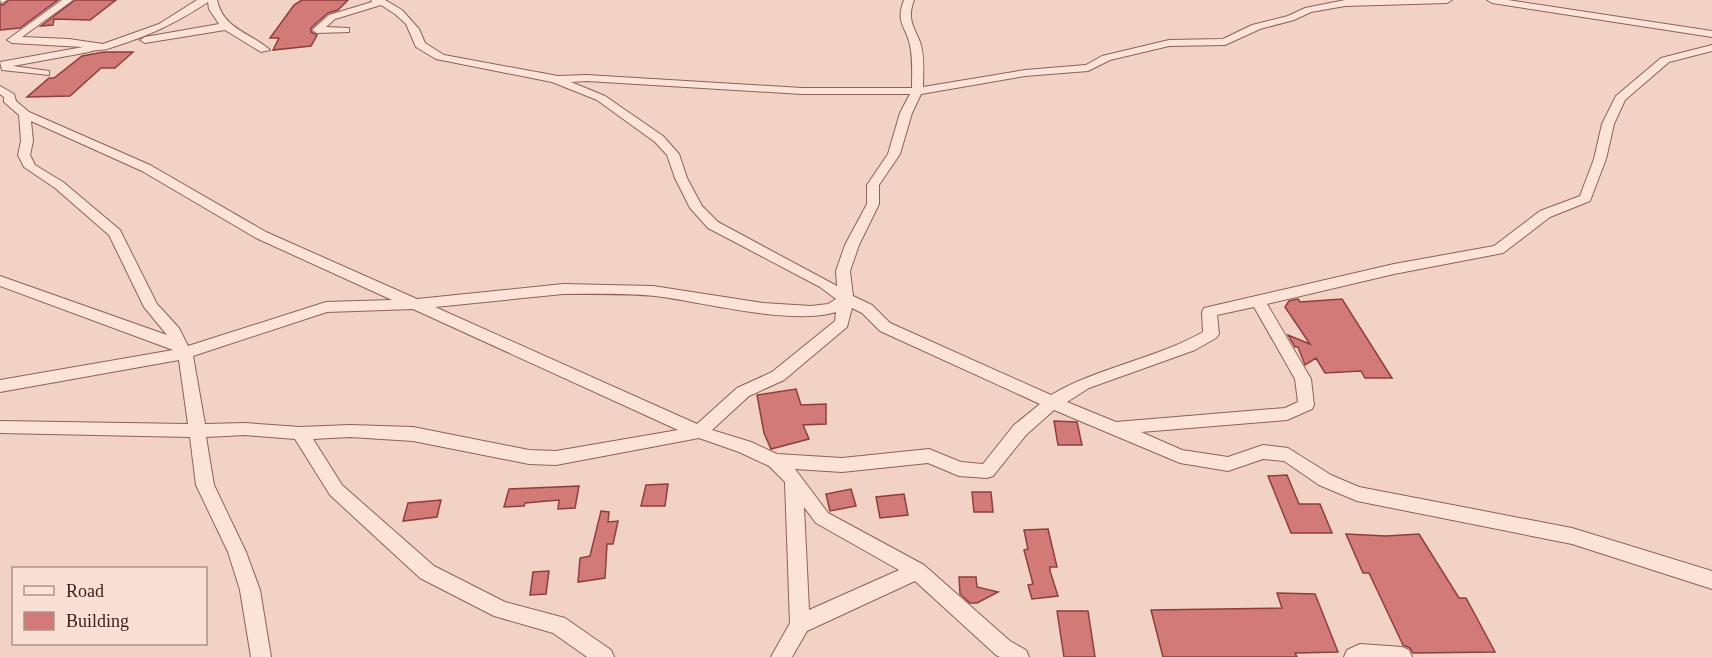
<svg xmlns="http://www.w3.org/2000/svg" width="1712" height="657" font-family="'Times New Roman',serif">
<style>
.building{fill:#d27a77;stroke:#8e3e3d;stroke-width:1.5}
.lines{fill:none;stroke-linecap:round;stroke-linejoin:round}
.street-casing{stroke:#8d6159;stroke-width:2}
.street{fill:#fbe3d8;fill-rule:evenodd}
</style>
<rect width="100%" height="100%" fill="#f1d2c4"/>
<!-- building -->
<path class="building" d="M9 0H58L20 28 0 30V4L3 5Z
M75 0H116L90 20 54 19 53 25 41 26Z
M302 0H348L338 10 328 13 311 28V32L317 35 311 46 273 50 279 38H270L294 5Z
M104 52H133L115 68H101L70 96 27 97 49 78H54L82 56Z
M1298 299 1300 302 1342 299 1392 378H1365L1361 371 1325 373 1316 358 1305 365 1298 347H1295L1288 335 1310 344 1285 307 1289 301Z
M796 389 801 405 826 404V424L803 425 809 439 771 449 764 433 757 395Z
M1054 421 1077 422 1082 445H1058Z
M1287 475 1299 504H1320L1332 533H1291L1268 476Z
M668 484 665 506H641L646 485Z
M579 486 575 508 558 509 559 500 525 503 524 506 504 507 509 489Z
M851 489 856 506 830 511 826 494Z
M972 492H991L993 512H974Z
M904 494 908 515 880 518 876 497Z
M441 500 437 517 403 521 408 503Z
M601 511 609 512 608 522 618 521 613 544H607L605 578 578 582 580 558 590 556Z
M1048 529 1057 567H1050V571L1058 596 1032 599 1028 585 1033 584 1024 550 1028 549 1024 530Z
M1346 534 1386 536 1419 534 1459 598H1466L1495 652 1413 653 1410 648 1403 645 1369 573H1363Z
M549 571 546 594 530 595 533 572Z
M959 577H976L977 587 998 592 977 603H970L960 594Z
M1277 593 1315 594 1338 652 1295 653 1297 657H1163L1151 610 1282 608Z
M1057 611H1088L1095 657H1064Z"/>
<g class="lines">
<!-- street casing -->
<g class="street-casing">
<path id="street" d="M0 0H7L2 3Z
M62 0H73L22 37 69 39 103 44 159 24 197 0H217C224 30 250 32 270 50L261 52 225 30 145 43 140 40 145 37 219 24 209 9 208 2C175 24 148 36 110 48 102 51 96 49 89 52L13 66 49 71V75L2 70 0 62 83 47 12 43 7 40Z
M371 0H385L402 10 419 29 425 43 444 55 558 76 587 75 802 88H912C912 73 913 59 910 45 906 26 895 23 904 0H914C907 19 913 25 920 42 925 56 923 73 923 87L1025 70 1086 65 1102 56 1169 40 1223 39 1252 25 1288 16 1305 8 1345 0H1452L1447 3 1345 6 1311 12 1294 20 1260 29 1225 45 1169 46 1110 60 1088 71 1025 76 921 94 912 113 900 154 879 185V204L859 245 850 271 853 296 872 305 890 323 1051 395C1099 367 1155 359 1203 332L1202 312 1204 308 1394 264 1494 246 1540 211 1580 196 1594 159 1602 124 1616 96 1661 58 1712 45V51L1669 62 1625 100 1614 124 1606 159 1590 201 1550 217 1503 253 1394 274 1267 304 1311 379 1314 405 1312 409 1287 420 1141 432 1182 450 1228 457 1263 445 1288 448 1331 475 1359 487 1572 528 1712 571V589L1572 544 1357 501 1319 485 1284 461 1263 459 1228 471 1180 463 1054 410 1026 435 993 476 987 478 959 476 928 463 842 472 795 469 828 513 924 565 1010 641 1026 650 1029 657H1000L996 655 915 581 807 631 792 657H771L790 623 785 482 769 466 739 452 699 438 556 465 529 464 413 441 350 437 313 439 342 485 434 566 505 602 565 618 611 650 614 657H587L553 633 494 616 420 578 330 495 295 439 245 435 206 437 214 485 246 552 260 590 271 657H251L240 590 228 552 196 485 190 437 0 433V421L188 424 179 360 0 392V380L173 350 0 286V276L167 335 144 307 109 235 55 188 24 167 18 155 21 141 19 115 4 102V97L0 94V86L14 94 16 101 29 112 150 165 266 232 417 299 563 284 653 286 763 303 811 306 828 304 836 299 820 287 708 228 690 208 675 178 667 155 655 142 597 100 552 82 436 59 416 47 406 24 395 14 381 5 335 19 326 27 349 28V32L317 33 312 30 329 15 372 2ZM587 81 802 94H910L900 113 888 154 867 185V204L845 245 836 271 837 286 718 222 702 206 687 178 679 154 663 136 605 96 571 82ZM31 121 142 171 256 238 392 300 326 302 188 346 179 328 157 304 120 230 63 182 35 165 30 155 33 141ZM563 294C593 294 625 293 655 296 704 302 791 326 836 312L835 321 772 372 737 388 697 424 435 307ZM1254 307 1295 379 1298 402 1285 408 1116 422 1067 402 1089 388 1195 350 1216 338 1219 334 1217 315ZM852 308 862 313 880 331 1040 404 1014 425 983 464 961 462 929 449 842 458 777 454 751 442 712 430 749 396 784 380 847 327ZM413 309 678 430 556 451 529 450 413 427 350 425 300 427 245 423 205 424 193 356 327 312ZM804 507 816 523 899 570 809 610Z
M1487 0H1508L1712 31V37L1492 3Z
M1360 644 1402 647 1409 650 1412 657H1344L1347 650Z"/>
</g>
<!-- street -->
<use href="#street" class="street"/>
</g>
<!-- legend -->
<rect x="12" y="567" width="195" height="78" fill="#f8e0d4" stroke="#ad948b" stroke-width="1.5"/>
<rect x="24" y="586" width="30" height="9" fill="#fbe3d8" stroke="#ad948b" stroke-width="1.5"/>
<text x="66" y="597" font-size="18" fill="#3c211e">Road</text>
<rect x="24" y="612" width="30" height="18" fill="#d27a77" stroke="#ad948b" stroke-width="1.5"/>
<text x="66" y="627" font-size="18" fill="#3c211e">Building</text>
</svg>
